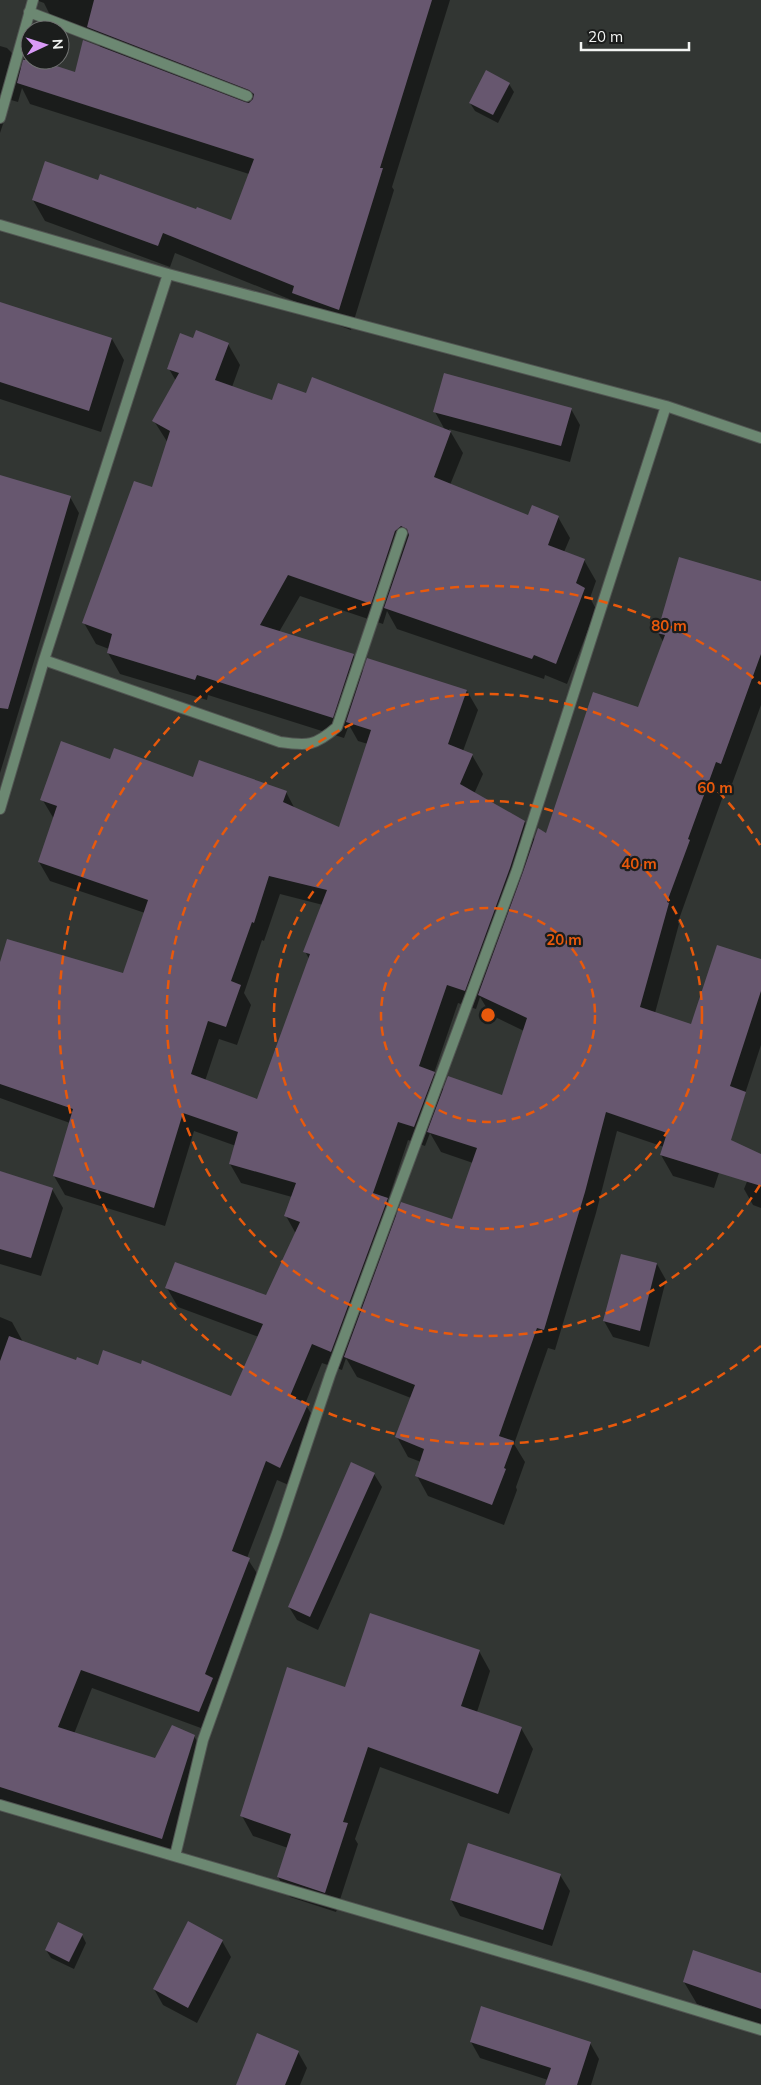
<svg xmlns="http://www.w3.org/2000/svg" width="761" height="2085" font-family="Mulish,sans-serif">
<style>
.shadow{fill:#0007;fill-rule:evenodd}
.building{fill:#67576f;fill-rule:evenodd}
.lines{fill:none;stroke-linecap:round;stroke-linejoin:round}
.minor-casing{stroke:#515552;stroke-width:12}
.minor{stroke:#6c8872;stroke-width:10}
.ring{fill:none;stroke:#e8590c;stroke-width:2.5;stroke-dasharray:9 6}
.centre{fill:#e8590c;stroke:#1b1d1c;stroke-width:2.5}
.ring-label{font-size:15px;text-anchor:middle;font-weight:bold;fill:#e8590c;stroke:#1b1d1c;stroke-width:4.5;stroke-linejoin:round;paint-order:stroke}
</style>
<rect width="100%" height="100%" fill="#323633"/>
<!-- shadow -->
<path class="shadow" d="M36 0H450L392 187 394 190 351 330 305 313 299 303 175 253 170 267 45 221 33 200 99 182 232 222 249 174 30 104 22 88 18 102 11 100 0 133V46L7 48 11 52 22 71 25 57 76 73 101 48 95 38 55 25 44 3Z
M509 84 514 92 498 123 475 111 470 103Z
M0 303 112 339 124 360 101 432 0 399Z
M194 339 228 344 240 365 232 387 273 401 307 394 445 430 435 412 571 409 580 425 570 462 449 429 463 453 450 485 529 517H558L570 538 564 552 584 560 596 581 590 598 596 609 567 684 545 675 544 679 397 629 387 611 383 624 300 596 279 632 353 655 364 673 467 691 478 710 463 751 472 755 483 774 474 794 525 822 535 840 547 835 639 708 664 643 658 633 761 582V705L732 784 728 782 678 922 679 924 655 1013 692 1026 761 960V1045L714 1188 673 1176 661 1155 664 1147 617 1131 596 1213 555 1350 548 1348 514 1444 525 1462 516 1487 517 1490 504 1525 428 1496 417 1476 421 1462 408 1457 397 1437 411 1398 357 1377 346 1358 342 1370 322 1363 305 1404 318 1424 291 1486 277 1480 247 1558 260 1578 218 1688 223 1698 209 1731 92 1688 74 1734 156 1759 194 1736 205 1755 173 1857 0 1802V1317L12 1322 23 1342 76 1362 232 1397 259 1337 178 1307 167 1288 267 1297 296 1234 286 1216 292 1197 241 1183 230 1164 236 1146 194 1131 165 1226 65 1195 54 1176 70 1123 0 1098V966L123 975 145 913 50 881 39 862 54 819 42 799 111 760 194 779 286 792 295 809 340 829 368 744 358 741 349 725 344 738 208 695 207 700 120 674 108 653 109 649 96 644 84 623 153 489 168 443 154 421 176 381 169 369ZM280 894 323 905 305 951 309 959 258 1101 205 1081 219 1039 237 1045 251 1005 244 993 262 940 264 941ZM480 997 491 1015 524 1031 503 1097 444 1090 434 1073 458 1003 476 1009ZM430 1133 441 1152 473 1163 452 1221 397 1216 388 1200 408 1140 425 1146Z
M0 476 70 497 79 513 0 773Z
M758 1154 761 1155V1208L753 1205 744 1189Z
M0 1173 52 1189 63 1208 41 1276 0 1264Z
M657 1264 666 1280 649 1347 613 1337 604 1321Z
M374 1474 382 1487 318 1630 297 1620 289 1607Z
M479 1651 490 1671 477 1712 521 1728 533 1749 509 1814 380 1767 355 1839 358 1844 336 1912 290 1897 278 1877 288 1848 253 1836 242 1816 346 1688Z
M560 1875 570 1891 552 1946 460 1916 451 1900Z
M82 1935 86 1943 74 1969 51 1958 46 1950Z
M222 1941 231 1957 197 2023 163 2005 154 1989Z
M761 1975V2026L697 2004 684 1982Z
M471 2042 590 2043 599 2059 591 2085H548V2080L480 2058Z
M298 2052 307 2068 300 2085H237Z"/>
<!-- building -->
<path class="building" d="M94 0H432L380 168H383L339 310 292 293 294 286 163 233 158 246 32 200 45 161 98 180 100 174 196 209 197 207 231 220 254 159 17 83 23 60H38L75 72 83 40 245 102 249 103 253 99 254 94 249 90 87 27Z
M486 70 510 83 493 115 469 103Z
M0 302 112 338 89 411 0 382Z
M196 330 229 343 215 380 272 400 278 383 306 393 312 377 451 431 434 477 528 515 532 505 559 516 548 545 585 559 576 583 585 588 556 664 534 655 532 659 384 608 409 535 407 529 401 526 395 531 371 604 288 575 260 625 354 654 333 718 197 675 195 680 107 653 112 634 82 623 134 481 152 487 170 431 152 421 179 373 167 369 180 333 193 338Z
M444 373 572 408 561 446 433 412Z
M0 475 71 496 8 709 0 708Z
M679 557 761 581V654L721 764 716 762 688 839 690 840 667 902 669 903 640 1007 691 1024 717 945 761 959V991L730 1086 746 1092 731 1140 761 1154V1186L660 1155 667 1133 606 1112 585 1192 544 1330 537 1328 499 1436 514 1441 504 1468 506 1469 492 1505 415 1476 424 1449 395 1437 415 1385 344 1357 401 1202 452 1219 477 1148 427 1132 448 1076 502 1095 527 1018 478 995 523 872 538 828 546 833 593 692 638 707 665 635 657 633Z
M367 658 467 690 448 744 473 754 460 784 525 821 510 868 465 991 447 985 419 1066 435 1072 414 1127 398 1122 373 1193 388 1198 331 1352 312 1344 290 1396 308 1404 280 1468 266 1461 232 1551 250 1558 205 1674 213 1678 199 1712 81 1670 58 1727 155 1758 172 1725 195 1735 162 1839 0 1787V1361L9 1336 76 1360 77 1357 98 1365 103 1350 141 1364 142 1360 231 1396 263 1324 165 1288 175 1262 266 1295 300 1222 284 1216 296 1183 229 1164 238 1132 183 1113 154 1208 53 1176 73 1109 0 1084V962L7 939 123 973 148 900 38 862 57 806 40 800 61 741 110 759 114 748 193 777 199 760 287 791 283 802 339 827 371 730 346 722ZM269 876 327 890 303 952 310 954 257 1099 191 1074 208 1021 226 1027 241 985 231 981 252 922 254 923Z
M0 1171 53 1188 31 1258 0 1249Z
M621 1254 657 1263 640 1331 603 1321Z
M351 1462 375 1473 310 1617 288 1607Z
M370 1613 480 1650 461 1706 522 1727 498 1794 368 1747 343 1822 348 1823 325 1893 277 1877 291 1834 240 1816 287 1667 345 1687Z
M468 1843 561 1874 543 1930 450 1900Z
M188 1921 223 1940 188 2008 153 1989Z
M58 1922 83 1934 69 1962 45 1950Z
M693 1950 761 1973V2009L683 1982Z
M481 2006 591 2042 577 2085H545L551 2068 470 2042Z
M257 2033 299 2051 285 2085H236Z"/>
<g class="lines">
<!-- minor casing -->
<g class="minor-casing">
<path id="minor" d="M29 12 247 96
M0 118 33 0
M0 225 168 274 666 406 761 438
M44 660 280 742C308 746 315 746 337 727L402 533
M0 809 44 660 168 274
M0 1805 587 1977 761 2030
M175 1856 203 1740 277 1533 330 1375 517 870 666 406"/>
</g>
<!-- minor -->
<use href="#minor" class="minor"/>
</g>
<!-- distance rings -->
<g class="ring">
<circle cx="488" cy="1015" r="107"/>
<circle cx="488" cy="1015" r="214"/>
<path d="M760 1185A321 321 0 1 1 760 845"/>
<path d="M761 1346A429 429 0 1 1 761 684"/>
</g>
<circle cx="488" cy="1015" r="8" class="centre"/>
<g class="ring-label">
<text x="669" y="631">80 m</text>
<text x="715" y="793">60 m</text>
<text x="639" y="869">40 m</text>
<text x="564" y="945">20 m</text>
</g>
<!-- north arrow -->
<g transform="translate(45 45) rotate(86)"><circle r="24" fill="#1b1d1c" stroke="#717372"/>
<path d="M0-4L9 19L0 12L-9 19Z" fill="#d99af7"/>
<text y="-8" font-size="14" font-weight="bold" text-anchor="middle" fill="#f3f5f3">N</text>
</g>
<!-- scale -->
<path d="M581 42v8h108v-8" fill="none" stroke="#f3f5f3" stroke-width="2.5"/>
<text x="588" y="42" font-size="15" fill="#f3f5f3" stroke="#1b1d1c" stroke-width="4" paint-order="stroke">20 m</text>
</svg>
